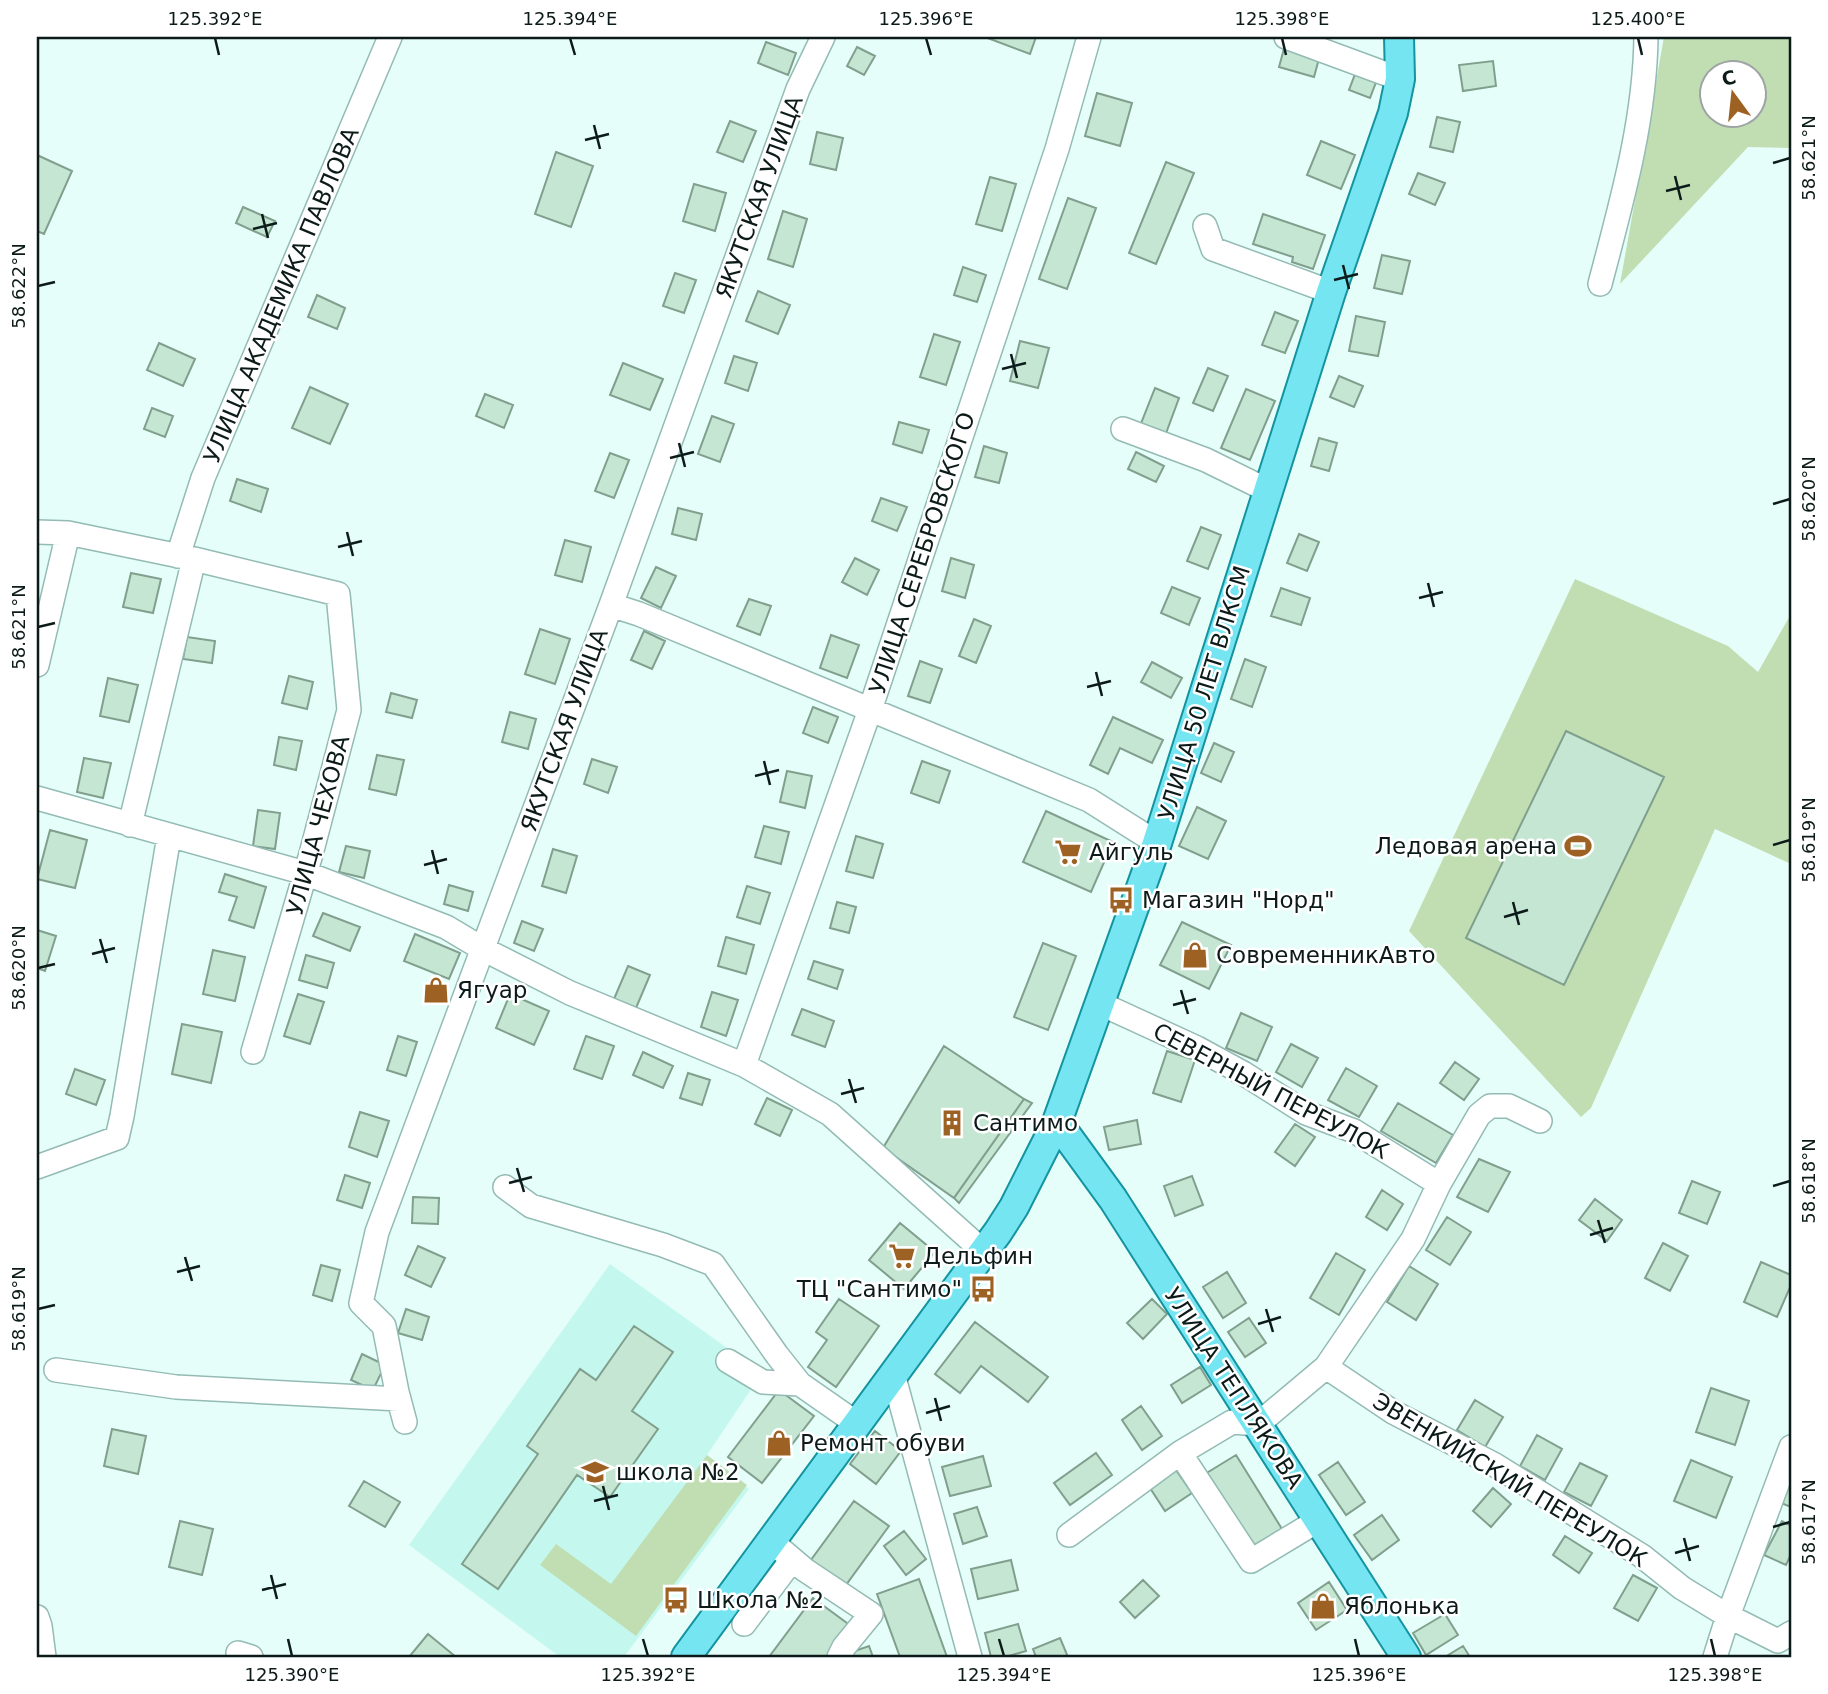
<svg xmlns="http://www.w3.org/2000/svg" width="1828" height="1694" font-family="'DejaVu Sans',sans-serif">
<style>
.built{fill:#c4f8ef}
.green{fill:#c1deb3;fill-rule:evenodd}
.building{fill:#c4e6d2;stroke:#809f8d;stroke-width:2}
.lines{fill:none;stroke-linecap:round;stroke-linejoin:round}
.minor-casing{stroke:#93bbb4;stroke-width:26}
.major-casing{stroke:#1493a0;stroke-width:32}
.minor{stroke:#fff;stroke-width:23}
.major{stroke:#75e5f1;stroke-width:28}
.ticks{fill:none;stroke:#0c1b19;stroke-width:2.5}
.labels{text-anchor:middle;stroke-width:5;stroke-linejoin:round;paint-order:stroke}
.street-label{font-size:23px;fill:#0c1b19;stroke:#fff}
.poi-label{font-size:23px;fill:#0c1b19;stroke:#fff;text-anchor:start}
.neatline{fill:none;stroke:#0c1b19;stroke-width:2.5}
.ticks-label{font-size:18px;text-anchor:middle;fill:#0c1b19}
</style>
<rect width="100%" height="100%" fill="#e6fefa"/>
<!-- built -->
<path class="built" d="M610 1264 755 1368 750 1391 707 1455 749 1489 624 1657H560L409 1545Z"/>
<!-- green -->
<path class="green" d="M1664 37H1791V148L1748 147 1620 284ZM1713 74H1755V116H1713Z
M1575 579 1728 646 1758 672 1791 614V864L1715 829 1591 1108 1581 1117 1409 931Z
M707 1455 747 1485 636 1636 540 1565 556 1544 611 1584Z"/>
<!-- building -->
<path class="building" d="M985 37H1036L1030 54Z
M766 42 796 53 788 75 758 63Z
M1285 45 1320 55 1314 77 1279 67Z
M857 47 875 56 864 75 847 66Z
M1493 61 1496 86 1463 91 1459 65Z
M1357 69 1378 77 1370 98 1349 90Z
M1097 93 1132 103 1120 146 1085 136Z
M1437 117 1460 122 1453 152 1430 147Z
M730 121 756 131 743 162 717 152Z
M817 132 843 138 836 170 810 164Z
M1321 141 1355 155 1341 189 1307 175Z
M556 152 593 166 571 227 535 214Z
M37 155 72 171 44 234 37 231Z
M1166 162 1194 173 1156 264 1129 253Z
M1418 173 1445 183 1435 205 1409 194Z
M990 177 1016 184 1002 231 976 224Z
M694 184 726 193 715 231 683 221Z
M1068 198 1096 208 1067 289 1039 279Z
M243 207 275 221 267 237 236 223Z
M783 211 807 219 793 267 768 259Z
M1263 214 1325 235 1313 269 1292 262 1293 257 1253 244Z
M1382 255 1410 261 1402 294 1374 288Z
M963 267 986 275 977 302 954 295Z
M675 273 696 280 684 313 663 306Z
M758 291 790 305 778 334 746 321Z
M317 295 345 308 337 329 308 317Z
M1275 312 1298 321 1285 353 1262 345Z
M1356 316 1385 322 1378 356 1349 351Z
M934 334 960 342 946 385 920 377Z
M1020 341 1049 348 1038 388 1010 381Z
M159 343 195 359 183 386 147 370Z
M734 356 757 363 748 391 725 383Z
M623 363 663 379 650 410 610 395Z
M1208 368 1228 376 1213 411 1193 403Z
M1339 376 1363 386 1354 407 1330 397Z
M310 387 348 404 330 444 292 428Z
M1155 388 1179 398 1165 436 1140 426Z
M1246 389 1275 401 1250 460 1221 448Z
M485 394 513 405 504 428 476 416Z
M152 408 173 416 165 437 144 429Z
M712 416 734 424 720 462 698 454Z
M899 422 929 430 922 453 893 444Z
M1319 438 1337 443 1329 471 1311 466Z
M984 446 1007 453 999 483 975 477Z
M1136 452 1164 466 1156 482 1128 469Z
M610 453 629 460 614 498 595 491Z
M237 479 268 489 261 512 230 501Z
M881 498 907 507 897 531 872 521Z
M678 508 702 514 696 540 672 534Z
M1201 527 1221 535 1208 569 1187 561Z
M1299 534 1319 542 1307 571 1287 563Z
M565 540 591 547 582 582 555 575Z
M855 558 879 570 867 595 842 582Z
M951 558 974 565 965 598 942 591Z
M656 567 676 576 661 608 641 598Z
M131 573 161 579 153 613 123 607Z
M1172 587 1200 598 1189 625 1161 613Z
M1281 588 1310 598 1301 625 1271 616Z
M749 599 771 606 760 635 737 626Z
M974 619 991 626 976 663 959 656Z
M540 629 570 639 555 684 525 674Z
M644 631 665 641 652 669 631 660Z
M831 635 859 645 847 678 820 668Z
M187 637 215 641 212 663 183 659Z
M1245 659 1266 667 1252 707 1231 699Z
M920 661 942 669 930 703 908 696Z
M1152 662 1182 678 1171 698 1141 682Z
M289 676 313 682 307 709 282 703Z
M108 678 138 685 129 722 100 716Z
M391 693 417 700 412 718 386 712Z
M813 707 838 717 828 743 803 733Z
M510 712 536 719 528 749 502 742Z
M1113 717 1163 740 1152 763 1120 748 1108 774 1090 765Z
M1566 731 1664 777 1564 985 1466 938Z
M279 737 302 741 296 770 274 765Z
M1214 743 1234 752 1221 782 1201 773Z
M377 755 404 760 396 795 369 789Z
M84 758 111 763 103 798 77 792Z
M592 759 617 767 608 793 584 784Z
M922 761 950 771 939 803 911 793Z
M787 771 812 776 805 808 780 802Z
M1197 807 1226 821 1208 859 1179 846Z
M258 810 280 813 275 849 253 846Z
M1046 811 1113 842 1091 892 1023 862Z
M764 826 789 832 781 864 755 857Z
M50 830 87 840 75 888 37 879Z
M856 836 883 844 873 878 846 871Z
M346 846 370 851 364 878 339 872Z
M553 849 577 856 566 893 542 886Z
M225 874 266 887 254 928 229 920 237 897 219 892Z
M449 885 473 892 468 911 444 904Z
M747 886 770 893 760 924 737 917Z
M837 902 856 907 849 933 830 928Z
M323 913 360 927 350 951 313 936Z
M522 921 543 929 534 951 514 943Z
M1182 922 1231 945 1209 989 1160 965Z
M37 930 56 936 45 971 37 968Z
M415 934 460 953 449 979 404 961Z
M726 937 754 945 746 974 718 966Z
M1043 943 1076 956 1048 1030 1014 1017Z
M213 950 245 957 235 1001 203 994Z
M306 955 334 963 327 988 299 980Z
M814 961 843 970 837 989 808 979Z
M628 966 650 975 636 1008 614 999Z
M712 992 738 1000 726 1036 701 1027Z
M298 994 324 1002 310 1044 284 1036Z
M510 994 549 1011 534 1045 496 1028Z
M802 1009 834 1021 825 1047 792 1035Z
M1241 1013 1272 1027 1257 1061 1226 1048Z
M182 1024 222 1032 211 1083 172 1074Z
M398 1036 417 1042 406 1076 387 1070Z
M586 1036 614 1046 602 1079 574 1069Z
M1291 1044 1318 1058 1302 1087 1276 1072Z
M944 1046 1024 1099 954 1198 883 1148Z
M1167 1051 1195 1060 1181 1102 1153 1093Z
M643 1052 673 1066 663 1088 633 1075Z
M1455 1062 1479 1079 1464 1100 1440 1083Z
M1346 1068 1377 1086 1359 1117 1328 1100Z
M75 1069 105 1080 96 1105 66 1094Z
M688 1073 710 1080 702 1105 680 1098Z
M767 1098 792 1110 780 1136 755 1124Z
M1024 1099 1032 1103 959 1203 954 1198Z
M1398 1103 1453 1135 1436 1163 1381 1131Z
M360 1112 389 1121 377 1157 349 1147Z
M1137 1120 1141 1144 1109 1150 1104 1127Z
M1295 1124 1315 1137 1295 1166 1275 1152Z
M1479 1159 1510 1172 1488 1212 1457 1197Z
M345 1175 370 1183 362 1208 337 1200Z
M1192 1176 1203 1205 1175 1216 1164 1186Z
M1692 1181 1720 1192 1707 1224 1679 1213Z
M1382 1190 1403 1204 1387 1230 1366 1217Z
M413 1197 439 1198 438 1224 412 1223Z
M1595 1199 1622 1220 1607 1241 1579 1220Z
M1447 1217 1471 1232 1450 1265 1426 1250Z
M900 1223 935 1252 904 1289 869 1260Z
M1663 1243 1688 1256 1670 1291 1645 1278Z
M418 1246 445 1258 431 1287 405 1275Z
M1336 1253 1365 1270 1339 1315 1310 1298Z
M1761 1262 1791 1275V1285L1777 1317 1744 1302Z
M321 1265 340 1270 332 1301 313 1295Z
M1409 1266 1438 1284 1416 1320 1387 1302Z
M1227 1272 1246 1303 1223 1318 1203 1287Z
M839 1299 879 1326 836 1387 808 1367 827 1340 816 1332Z
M1152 1299 1167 1314 1143 1339 1127 1323Z
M406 1309 429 1317 422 1340 398 1333Z
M1249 1318 1266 1343 1245 1357 1228 1332Z
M975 1322 1048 1377 1028 1402 981 1366 960 1393 935 1374Z
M634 1326 673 1352 632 1411 658 1429 610 1497 577 1475 498 1589 462 1564 538 1454 527 1446 580 1369 596 1380Z
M362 1354 385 1365 373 1390 351 1380Z
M1200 1367 1211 1385 1182 1403 1171 1385Z
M1711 1388 1749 1401 1735 1445 1696 1432Z
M779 1390 814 1416 762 1483 728 1457Z
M1475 1400 1503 1417 1485 1447 1457 1430Z
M1141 1406 1162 1436 1142 1450 1122 1420Z
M112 1429 146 1436 138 1474 104 1466Z
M875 1431 901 1451 876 1484 850 1464Z
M1537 1435 1562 1449 1545 1480 1520 1466Z
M1096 1453 1112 1475 1070 1505 1054 1483Z
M1236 1455 1282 1529 1252 1549 1205 1474Z
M983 1456 991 1486 950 1496 942 1467Z
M1691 1460 1732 1477 1716 1518 1674 1501Z
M1338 1462 1365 1502 1346 1515 1319 1475Z
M1580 1463 1607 1476 1591 1506 1564 1492Z
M1176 1470 1192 1493 1165 1511 1150 1488Z
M1791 1480V1507L1781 1503Z
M364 1481 400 1502 385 1527 349 1506Z
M1493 1488 1511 1504 1491 1527 1473 1511Z
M854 1501 889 1526 843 1589 808 1564Z
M977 1507 987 1536 963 1544 954 1514Z
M1382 1515 1399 1540 1372 1560 1354 1535Z
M180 1521 213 1529 202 1575 169 1567Z
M1782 1521 1791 1526V1554L1786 1565 1764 1555Z
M904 1531 926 1559 906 1575 884 1546Z
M1565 1536 1592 1553 1579 1573 1553 1555Z
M1011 1560 1018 1590 978 1599 971 1569Z
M1633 1575 1657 1588 1638 1621 1614 1608Z
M919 1579 947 1657H900L877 1594Z
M1143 1580 1159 1596 1135 1618 1120 1602Z
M1329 1582 1347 1610 1316 1630 1298 1603Z
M813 1598 851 1626 828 1657H769Z
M1445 1614 1458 1635 1426 1655 1413 1633Z
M1018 1624 1026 1651 1005 1657H991L985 1633Z
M428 1634 456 1657H409Z
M1060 1638 1068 1657H1036L1033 1649Z
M869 1646 873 1657H847L846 1654Z
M1463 1646 1470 1657H1445Z"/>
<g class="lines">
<!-- minor casing -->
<g class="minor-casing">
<path id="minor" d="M1286 37 1400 79
M1205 226 1213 249 1331 292
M1600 284C1621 204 1645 121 1646 37
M1123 429 1206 460 1267 490
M37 532 68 533 194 559 338 594 349 710 311 854 253 1052
M178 556 203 478 390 37
M611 605 639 614 1089 800 1157 843
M37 665 68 533
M37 798 305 873 446 927 483 949 570 993 744 1065 830 1114 984 1252
M130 825 194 559
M1101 1004 1197 1048 1243 1073 1306 1113 1354 1131 1439 1184
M744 1065 870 710 1057 149 1089 37
M37 1167 117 1138 122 1116 169 836
M505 1187 531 1206 663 1245 713 1264 777 1355 800 1384
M728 1361 763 1382 800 1384 856 1423
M1326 1367 1393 1412 1495 1465 1642 1556 1682 1588 1728 1616 1778 1641 1791 1633
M56 1370 176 1387 399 1399
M893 1374 970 1657
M405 1422 397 1392 384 1326 361 1303 377 1232 611 605 798 89 823 37
M1180 1453 1251 1561 1319 1520
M1069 1535 1180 1453 1232 1422 1258 1424 1326 1367 1413 1239 1439 1184 1479 1115 1490 1106H1509L1540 1121
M772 1542 805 1570 871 1614 844 1647 839 1657
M37 1617 40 1626 44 1657
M744 1624 792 1560
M238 1653 251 1657
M1715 1657 1728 1616 1791 1447"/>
</g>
<!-- major casing -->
<g class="major-casing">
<path id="major" d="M1057 1122 1113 1199 1406 1657
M686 1657 998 1232 1014 1207 1057 1122 1157 843 1331 292 1393 113 1400 79 1399 37"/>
</g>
<!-- minor -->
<use href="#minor" class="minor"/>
<!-- major -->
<use href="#major" class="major"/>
</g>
<!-- ticks -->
<path class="ticks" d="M215 38 219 55M570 38 575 55M926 38 931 55M1282 38 1286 55M1638 38 1642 55M594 125 600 149M585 140 609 134M1773 163 1790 158M1675 176 1681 200M1666 191 1690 185M262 214 268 238M253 229 277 223M1343 265 1349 289M1334 280 1358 274M38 286 55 282M1011 354 1017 378M1002 369 1026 363M679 443 685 467M670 458 694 452M1773 504 1790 499M347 532 353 556M338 547 362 541M1428 583 1434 607M1419 598 1443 592M38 627 55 623M1096 672 1102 696M1087 687 1111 681M764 761 770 785M755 776 779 770M1773 845 1790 840M432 850 438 874M424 865 447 859M1513 902 1519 925M1504 917 1528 910M100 939 107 963M92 954 115 948M38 968 55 964M1181 990 1188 1014M1173 1005 1196 999M849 1079 856 1103M841 1094 864 1088M517 1168 524 1192M509 1183 532 1177M1773 1186 1790 1181M1598 1220 1605 1243M1590 1235 1613 1228M185 1257 192 1281M177 1272 200 1266M38 1309 55 1305M1266 1309 1273 1332M1258 1324 1281 1317M935 1398 941 1421M926 1413 950 1406M603 1486 609 1510M594 1501 618 1495M1773 1527 1790 1522M1684 1538 1690 1561M1675 1553 1699 1546M271 1575 277 1599M262 1590 286 1584M288 1639 292 1656M643 1639 648 1656M999 1639 1004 1656M1355 1639 1359 1656M1711 1639 1715 1656"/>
<!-- icons -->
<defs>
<g id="stadium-bare" transform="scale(2.1)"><path d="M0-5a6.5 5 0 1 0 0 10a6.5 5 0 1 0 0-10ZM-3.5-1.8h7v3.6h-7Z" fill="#9d6223" stroke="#fff" stroke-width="2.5" paint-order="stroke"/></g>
<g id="supermarket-bare" transform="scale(2.1)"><path d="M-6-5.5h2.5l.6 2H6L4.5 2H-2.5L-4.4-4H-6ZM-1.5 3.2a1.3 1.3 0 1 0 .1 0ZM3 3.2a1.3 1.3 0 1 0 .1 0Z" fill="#9d6223" stroke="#fff" stroke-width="2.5" paint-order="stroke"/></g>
<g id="bus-bare" transform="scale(2.1)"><path d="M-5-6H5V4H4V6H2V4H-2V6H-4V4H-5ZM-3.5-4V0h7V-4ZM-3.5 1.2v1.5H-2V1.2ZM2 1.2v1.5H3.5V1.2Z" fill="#9d6223" stroke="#fff" stroke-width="2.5" paint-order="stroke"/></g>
<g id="shop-bare" transform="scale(2.1)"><path d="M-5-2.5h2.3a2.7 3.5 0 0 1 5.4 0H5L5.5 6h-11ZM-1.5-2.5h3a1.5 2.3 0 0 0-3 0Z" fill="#9d6223" stroke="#fff" stroke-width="2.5" paint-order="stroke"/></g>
<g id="building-bare" transform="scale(2.1)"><path d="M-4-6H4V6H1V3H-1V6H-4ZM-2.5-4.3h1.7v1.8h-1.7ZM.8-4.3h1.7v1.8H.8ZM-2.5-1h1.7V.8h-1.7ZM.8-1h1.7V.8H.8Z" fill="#9d6223" stroke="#fff" stroke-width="2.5" paint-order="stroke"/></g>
<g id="school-bare" transform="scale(2.1)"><path d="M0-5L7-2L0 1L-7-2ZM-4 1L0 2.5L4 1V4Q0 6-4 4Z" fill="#9d6223" stroke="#fff" stroke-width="2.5" paint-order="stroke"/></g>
</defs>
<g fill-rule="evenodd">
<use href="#stadium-bare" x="1578" y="846"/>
<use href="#supermarket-bare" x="1068" y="852"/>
<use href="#bus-bare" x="1121" y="900"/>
<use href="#shop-bare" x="1195" y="955"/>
<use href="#shop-bare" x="436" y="990"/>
<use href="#building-bare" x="952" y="1123"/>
<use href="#supermarket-bare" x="902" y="1256"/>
<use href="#bus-bare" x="983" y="1289"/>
<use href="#shop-bare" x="779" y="1443"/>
<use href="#school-bare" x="595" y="1472"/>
<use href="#bus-bare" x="676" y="1600"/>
<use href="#shop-bare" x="1323" y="1606"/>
</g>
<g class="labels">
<!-- street labels -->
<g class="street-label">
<text transform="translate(759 197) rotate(-70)" y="8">ЯКУТСКАЯ УЛИЦА</text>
<text transform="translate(281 295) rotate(-67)" y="8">УЛИЦА АКАДЕМИКА ПАВЛОВА</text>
<text transform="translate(922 553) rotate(-72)" y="8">УЛИЦА СЕРЕБРОВСКОГО</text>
<text transform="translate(1204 693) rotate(-73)" y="8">УЛИЦА 50 ЛЕТ ВЛКСМ</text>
<text transform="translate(564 730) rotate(-70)" y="8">ЯКУТСКАЯ УЛИЦА</text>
<text transform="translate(318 825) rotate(-75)" y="8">УЛИЦА ЧЕХОВА</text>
<text transform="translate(1271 1091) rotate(28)" y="8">СЕВЕРНЫЙ ПЕРЕУЛОК</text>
<text transform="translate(1234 1388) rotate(57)" y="8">УЛИЦА ТЕПЛЯКОВА</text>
<text transform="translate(1510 1480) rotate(31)" y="8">ЭВЕНКИЙСКИЙ ПЕРЕУЛОК</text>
</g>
<!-- poi labels -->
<g class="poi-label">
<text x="1557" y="854" text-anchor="end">Ледовая арена</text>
<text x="1089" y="860">Айгуль</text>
<text x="1142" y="908">Магазин "Норд"</text>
<text x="1216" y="963">СовременникАвто</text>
<text x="457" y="998">Ягуар</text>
<text x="973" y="1131">Сантимо</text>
<text x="923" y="1264">Дельфин</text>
<text x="962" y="1297" text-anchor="end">ТЦ "Сантимо"</text>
<text x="800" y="1451">Ремонт обуви</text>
<text x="616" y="1480">школа №2</text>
<text x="697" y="1608">Школа №2</text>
<text x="1344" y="1614">Яблонька</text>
</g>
</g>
<!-- border -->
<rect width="1828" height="1694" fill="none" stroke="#ffffff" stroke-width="77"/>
<!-- north arrow -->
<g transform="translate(1733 94) rotate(345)"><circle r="33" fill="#ffffff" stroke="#9ea4a3" stroke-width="2"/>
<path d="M0-5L12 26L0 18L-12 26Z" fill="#9d6223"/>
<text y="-10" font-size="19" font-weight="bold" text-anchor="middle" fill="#0c1b19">С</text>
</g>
<rect x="38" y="38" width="1752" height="1618" class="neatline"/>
<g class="ticks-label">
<text x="215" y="25">125.392°E</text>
<text x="570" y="25">125.394°E</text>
<text x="926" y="25">125.396°E</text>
<text x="1282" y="25">125.398°E</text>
<text x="1638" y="25">125.400°E</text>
<text transform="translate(1809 158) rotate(-90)" y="6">58.621°N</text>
<text transform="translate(19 286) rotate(-90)" y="6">58.622°N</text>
<text transform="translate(1809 499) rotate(-90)" y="6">58.620°N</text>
<text transform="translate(19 627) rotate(-90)" y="6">58.621°N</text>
<text transform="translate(1809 840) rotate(-90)" y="6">58.619°N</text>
<text transform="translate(19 968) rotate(-90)" y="6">58.620°N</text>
<text transform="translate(1809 1181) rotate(-90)" y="6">58.618°N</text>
<text transform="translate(19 1309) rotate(-90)" y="6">58.619°N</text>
<text transform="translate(1809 1522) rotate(-90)" y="6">58.617°N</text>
<text x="292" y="1681">125.390°E</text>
<text x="648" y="1681">125.392°E</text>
<text x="1004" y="1681">125.394°E</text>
<text x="1359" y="1681">125.396°E</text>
<text x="1715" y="1681">125.398°E</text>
</g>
</svg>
